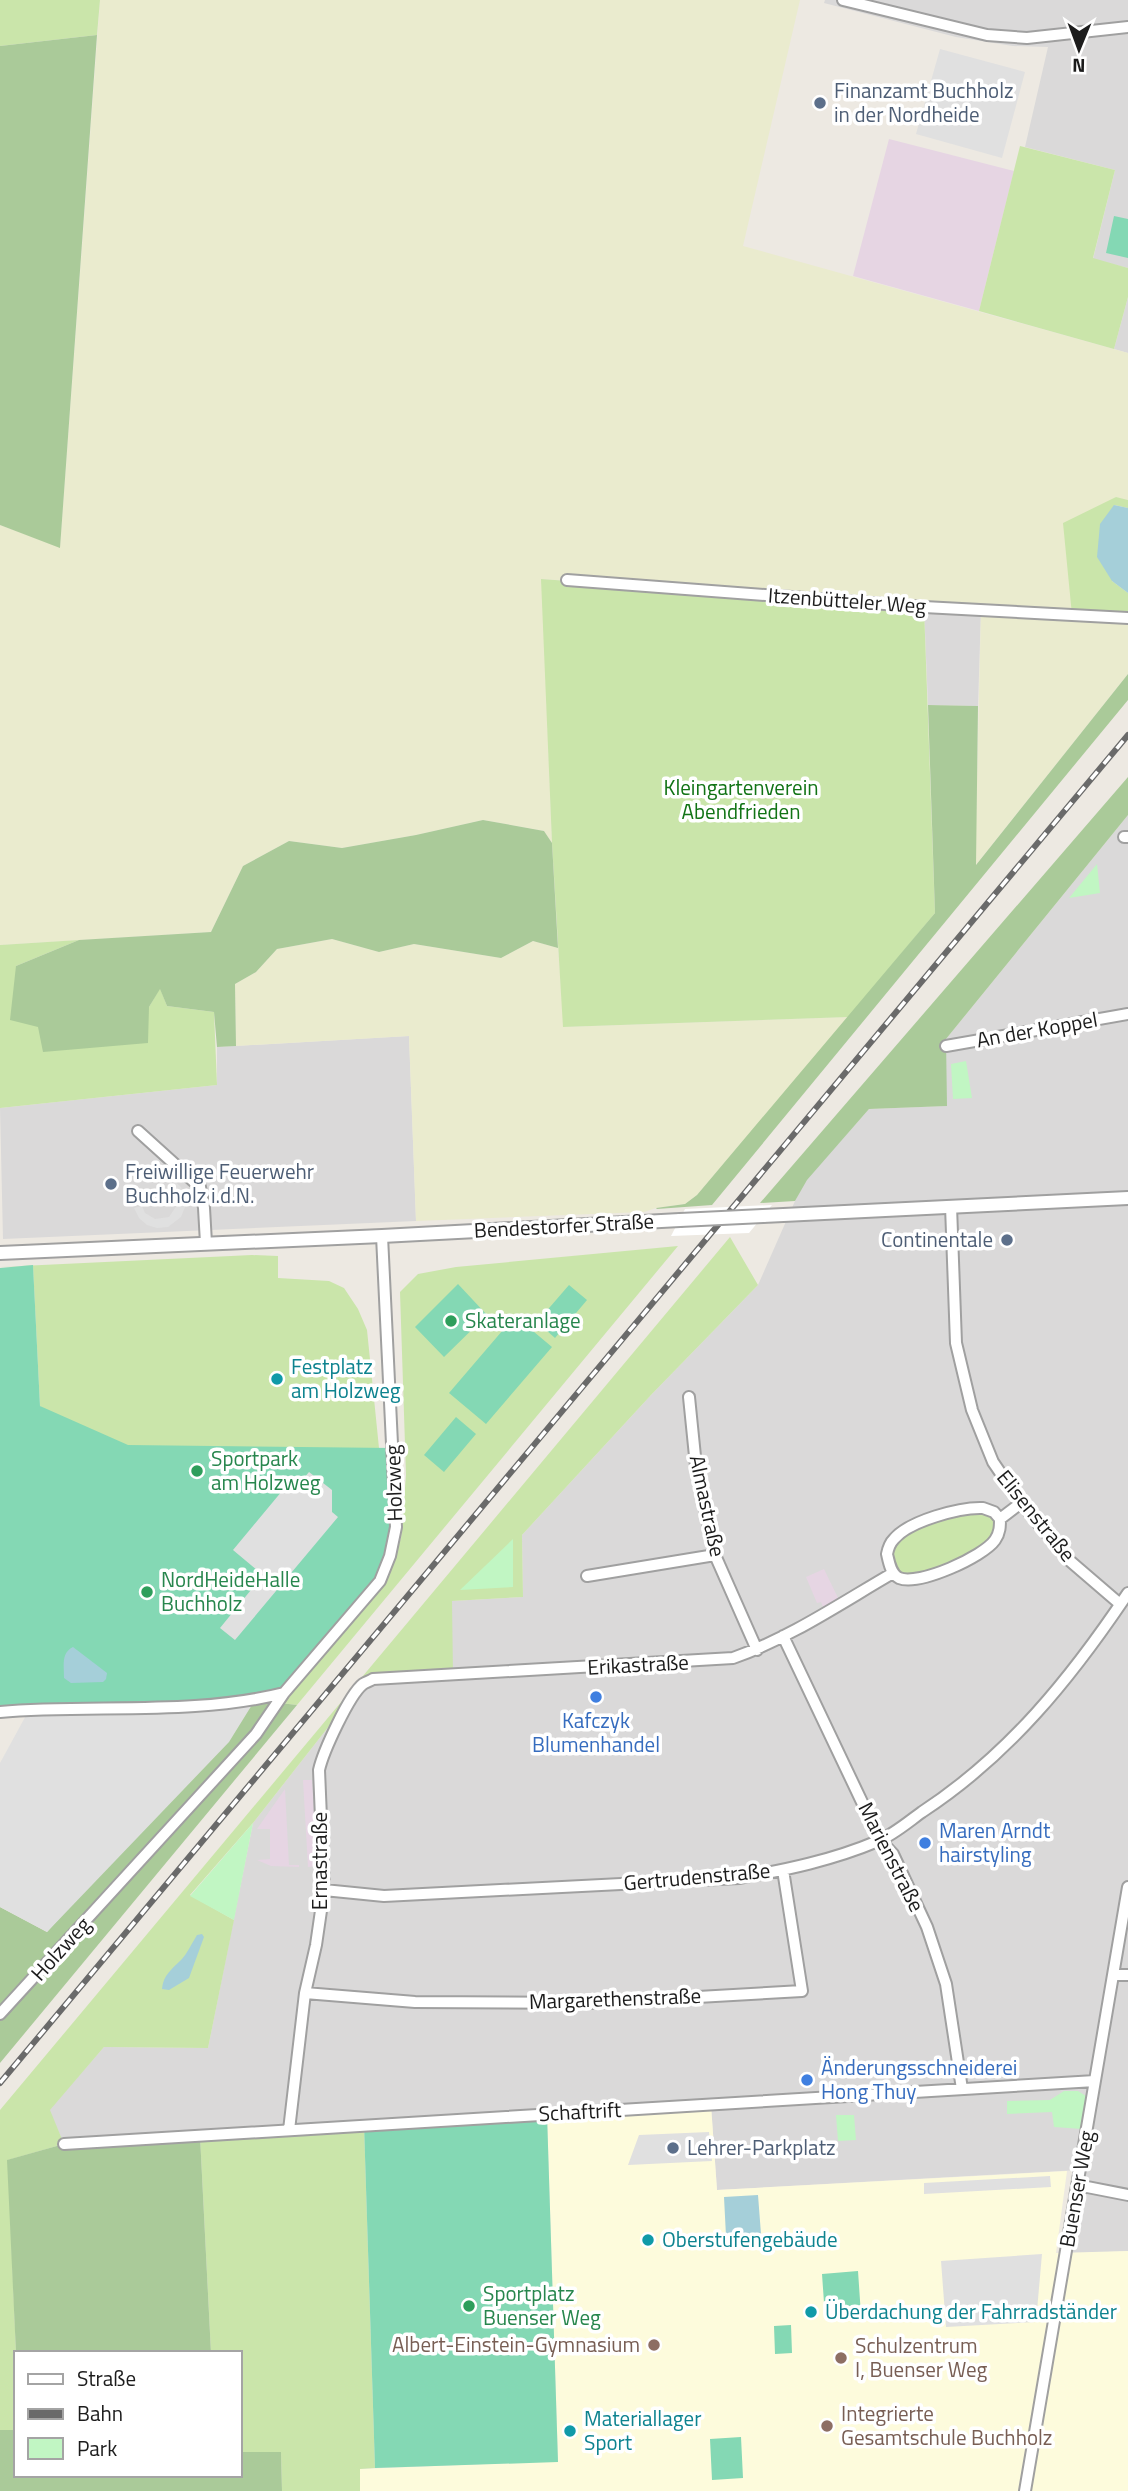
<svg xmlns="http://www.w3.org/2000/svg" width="1128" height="2491" font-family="'Titillium Web',sans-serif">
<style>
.residential{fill:#dad9d9}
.industrial{fill:#e6d5e3}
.education{fill:#fdfbdc}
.farmland{fill:#eaebce}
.grass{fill:#cae5aa}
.forest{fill:#aaca99}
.park{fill:#c1f6c3}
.pitch{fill:#84d8b4}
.parking{fill:#e0e0e0}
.water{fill:#a5cfd9}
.pier{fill:#fff}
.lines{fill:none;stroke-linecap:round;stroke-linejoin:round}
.minor-casing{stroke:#a0a0a0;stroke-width:14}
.tertiary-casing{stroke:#a0a0a0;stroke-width:16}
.minor{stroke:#fff;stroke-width:10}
.tertiary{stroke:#fff;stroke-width:12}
.rail-casing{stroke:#6a6a6a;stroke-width:6}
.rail{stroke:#fff;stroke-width:3.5;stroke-dasharray:10;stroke-linecap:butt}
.tertiary-bridge-casing{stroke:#a0a0a0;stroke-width:16;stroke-linecap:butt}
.tertiary-bridge{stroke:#fff;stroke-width:12}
.service-dot{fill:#5c6f8a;stroke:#fff;stroke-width:2.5}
.leisure-dot{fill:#2e9e5b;stroke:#fff;stroke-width:2.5}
.culture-dot{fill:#0f9aa8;stroke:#fff;stroke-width:2.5}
.shop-dot{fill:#3f7fe0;stroke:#fff;stroke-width:2.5}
.education-dot{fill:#8d6e63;stroke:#fff;stroke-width:2.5}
.labels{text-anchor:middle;stroke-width:7;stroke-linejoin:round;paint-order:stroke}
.service-label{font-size:21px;fill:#4e5e75;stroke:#fff;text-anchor:start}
.street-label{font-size:21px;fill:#1c1c1c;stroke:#fff}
.park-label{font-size:21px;fill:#117315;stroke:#fff}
.leisure-label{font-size:21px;fill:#27864d;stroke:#fff;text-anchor:start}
.culture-label{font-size:21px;fill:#0d838f;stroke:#fff;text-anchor:start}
.shop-label{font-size:21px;fill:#366cbe;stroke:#fff;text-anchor:start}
.education-label{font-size:21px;fill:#785e54;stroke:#fff;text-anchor:start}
</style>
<rect width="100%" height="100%" fill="#ede9e2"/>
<!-- residential -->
<path class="residential" d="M825 0H1128V268L1093 259 1115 170 1025 147 1048 47 1013 46 956 37 824 3Z
M1128 297V353L1114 349Z
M924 607 981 610 978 706 928 705Z
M1128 815V2251L1065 2254 1079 2170 717 2190 711 2105 64 2144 49 2110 104 2047 208 2048 253 1823 362 1684 452 1601 523 1597 522 1535 651 1395 758 1285 795 1201 806 1180 869 1109 946 1106V1039Z
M409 1036 416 1221 3 1239 0 1108 217 1085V1047Z"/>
<!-- industrial -->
<path class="industrial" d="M889 139 1014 171 979 311 853 276Z
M824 1569 839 1600 823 1607 821 1602 817 1603 806 1577Z
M303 1780H312L317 1866 308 1867Z
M285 1789 289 1865H299V1867L271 1866 257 1860 270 1859V1829H257Z"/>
<!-- education -->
<path class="education" d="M711 2105 717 2190 1067 2171 1056 2253 1128 2251V2491H360L359 2469 558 2461 547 2114Z"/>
<!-- farmland -->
<path class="farmland" d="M100 0H800L743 246 1128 353V500L1115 497 1128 618V674L975 866 981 610 542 579 552 843 544 831 483 820 416 835 342 848 289 841 243 866 211 932 0 945V525L60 547Z
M332 939 379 952 414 944 501 958 533 941 558 948 564 1027 849 1017 697 1195 685 1204 656 1208 644 1212 416 1221 409 1036 236 1046 235 984 256 972 277 949Z"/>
<!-- grass -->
<path class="grass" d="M0 0H100L97 35 0 46Z
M1020 146 1115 170 1093 258 1128 268V297L1114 349 979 311Z
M1116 497 1128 500V508L1114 505 1112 581 1128 593V618L1072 615 1063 523Z
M541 579 924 607 935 913 849 1017 563 1027 552 843Z
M79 940 16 966 149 1007 160 988 167 1006 214 1012 217 1085 0 1108V945Z
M730 1237 758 1285 651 1395 522 1535 523 1597 452 1601 453 1675 362 1684 253 1823 190 1895 234 1920 208 2048 104 2047 50 2110 64 2144 8 2160 16 2353V2430H0V2110Z
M678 1246 297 1705 255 1700 384 1583 401 1538 406 1475 400 1292 418 1274 456 1267Z
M252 1255 278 1256V1278L329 1281 344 1288 358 1309 367 1330 379 1448 380 1491 233 1549 40 1406 33 1266 0 1267Z
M994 1512 999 1533 952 1568 898 1577 889 1546 893 1539 944 1513Z
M364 2125 375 2468 360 2469V2491H282L281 2452H240V2353H211L200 2136Z"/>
<!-- forest -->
<path class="forest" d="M97 35 60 548 0 525V46Z
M1128 674V700L712 1205 657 1209 656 1208 685 1204 697 1195 935 913 928 705 978 706 976 865Z
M1128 777V815L946 1039 947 1106 869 1109 807 1180 795 1201 760 1203Z
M483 820 544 831 552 843 558 948 533 941 501 958 414 944 379 952 332 939 277 949 256 972 235 984 236 1046 217 1047 214 1012 167 1006 160 989 149 1007 148 1043 43 1052 38 1027 10 1020 16 966 79 940 211 932 243 866 289 841 342 848 416 835Z
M255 1700 297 1705 0 2063V1907L47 1932Z
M200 2136 211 2353H16L7 2160 64 2144Z
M0 2430H16V2475H240V2452H281L282 2491H0Z"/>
<!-- park -->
<path class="park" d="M1097 864 1100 893 1069 898Z
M966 1061 972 1098 953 1099 951 1064Z
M513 1539V1587L460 1590Z
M253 1823 234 1920 190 1896Z
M1064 2091H1078L1086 2096 1082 2129 1054 2127 1052 2112 1007 2114V2101L1050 2100Z
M836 2115H854L856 2140 838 2141Z"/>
<!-- pitch -->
<path class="pitch" d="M1114 216 1128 219V258L1106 253Z
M33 1265 40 1406 128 1445 393 1448 396 1527 380 1581 284 1693 255 1700 0 1712V1268Z
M458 1284 487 1315 444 1357 415 1327Z
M569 1285 587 1300 555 1338 537 1322Z
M515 1316 552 1347 486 1424 449 1393Z
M456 1417 476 1434 444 1472 424 1455Z
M547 2114 558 2462 375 2468 364 2125Z
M858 2271 861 2315 825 2317 822 2274Z
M791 2325 792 2353 775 2354 774 2326Z
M741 2437 743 2478 712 2480 710 2439Z"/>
<!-- parking -->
<path class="parking" d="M940 49 1025 72 1002 158 916 134Z
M173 1180 181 1187 185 1197V1207L181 1217 168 1227 157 1228 147 1225 139 1218 134 1208 142 1206 145 1213 155 1219 169 1217 177 1205 176 1194 168 1186Z
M309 1472 332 1490V1512L338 1517 235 1640 220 1628 263 1575 233 1550 292 1479 299 1484Z
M255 1700 229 1742 47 1932 0 1907V1763L29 1710Z
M709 2132 712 2161 628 2165 639 2135Z
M1050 2176 1051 2187 924 2194V2183Z
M1042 2254 1036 2322 946 2327 941 2261Z"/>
<!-- water -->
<path class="water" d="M1114 505 1128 508V593L1112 581 1097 557 1100 524Z
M73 1647 107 1673 106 1679 103 1682 71 1683 64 1678C64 1665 61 1653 73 1647Z
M202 1934 204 1937 189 1978 169 1990 162 1989C163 1975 172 1969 181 1960 187 1954 192 1943 197 1935Z
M758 2195 761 2234 726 2236 724 2197Z"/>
<!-- pier -->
<path class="pier" d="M772 1205 749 1233 671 1236 685 1209Z"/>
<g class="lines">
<!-- minor casing -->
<g class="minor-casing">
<path id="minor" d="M843 0 987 35 1027 38 1128 27
M567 580 924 607 1128 618
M1124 837H1128
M946 1046 1128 1014
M138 1131 200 1187 204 1208 206 1243
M951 1206 956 1343 972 1410 993 1462 1021 1503 1070 1561 1120 1604
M689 1397 696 1466 715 1555 757 1650
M983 1508 994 1512 1000 1519C1000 1526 1000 1533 995 1540 983 1557 919 1586 899 1578 891 1574 889 1563 887 1554 888 1549 890 1543 894 1539 909 1521 960 1507 983 1508Z
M1000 1519 1021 1503
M587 1576 715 1555
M783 1636 880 1840 893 1854 927 1927 946 1984 962 2089
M0 1712C93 1704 193 1716 284 1693
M324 1890 384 1896 739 1878C786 1870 833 1860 878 1841 893 1835 908 1822 922 1812 1009 1755 1071 1678 1128 1593
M1113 1975H1128
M305 1993 415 2002 592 2003 802 1991 783 1870
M0 2014 256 1734 284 1693 380 1581 390 1556 396 1527 382 1236
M289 2130 305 1993 316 1945 324 1890 319 1770C323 1752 349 1695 363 1684 366 1682 370 1681 373 1679L733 1658C790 1638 841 1603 893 1573
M64 2144 1095 2081
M1077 2185 1128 2195
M1025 2491 1128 1887"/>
</g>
<!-- tertiary casing -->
<g class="tertiary-casing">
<path id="tertiary" d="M763 1216 1128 1198
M0 1253 382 1236 680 1220"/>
</g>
<!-- minor -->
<use href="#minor" class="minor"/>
<!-- tertiary -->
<use href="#tertiary" class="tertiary"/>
<!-- rail casing -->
<g class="rail-casing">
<path id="rail" d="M0 2083 1128 735"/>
</g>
<!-- rail -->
<use href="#rail" class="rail"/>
<!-- tertiary-bridge casing -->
<g class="tertiary-bridge-casing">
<path id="tertiary-bridge" d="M680 1220 763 1216"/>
</g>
<!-- tertiary-bridge -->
<use href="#tertiary-bridge" class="tertiary-bridge"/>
</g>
<!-- markers -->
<g class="service-dot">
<circle cx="820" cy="103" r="7"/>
<circle cx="111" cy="1184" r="7"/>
<circle cx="1007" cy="1240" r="7"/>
<circle cx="673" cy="2148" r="7"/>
</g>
<g class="leisure-dot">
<circle cx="451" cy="1321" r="7"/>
<circle cx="197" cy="1471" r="7"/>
<circle cx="147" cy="1592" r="7"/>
<circle cx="469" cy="2306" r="7"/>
</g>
<g class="culture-dot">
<circle cx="277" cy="1379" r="7"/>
<circle cx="648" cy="2240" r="7"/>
<circle cx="811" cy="2312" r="7"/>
<circle cx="570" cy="2431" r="7"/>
</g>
<g class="shop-dot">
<circle cx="596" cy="1697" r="7"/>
<circle cx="925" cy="1843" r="7"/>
<circle cx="807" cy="2080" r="7"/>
</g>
<g class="education-dot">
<circle cx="654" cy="2345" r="7"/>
<circle cx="841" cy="2358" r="7"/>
<circle cx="827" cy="2426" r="7"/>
</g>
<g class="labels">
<!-- service labels -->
<g class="service-label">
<text x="834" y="98">Finanzamt Buchholz<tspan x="834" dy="24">in der Nordheide</tspan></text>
<text x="125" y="1179">Freiwillige Feuerwehr<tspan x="125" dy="24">Buchholz i.d.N.</tspan></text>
<text x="993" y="1247" text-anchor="end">Continentale</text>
<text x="687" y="2155">Lehrer-Parkplatz</text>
</g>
<!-- street labels -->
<g class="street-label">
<text transform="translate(847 601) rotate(4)" y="7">Itzenbütteler Weg</text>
<text transform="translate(1037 1030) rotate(-10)" y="7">An der Koppel</text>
<text transform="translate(564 1226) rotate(-3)" y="7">Bendestorfer Straße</text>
<text transform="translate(394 1483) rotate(-92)" y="7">Holzweg</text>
<text transform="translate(707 1506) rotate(78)" y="7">Almastraße</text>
<text transform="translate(1036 1516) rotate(51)" y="7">Elisenstraße</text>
<text transform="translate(638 1665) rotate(-3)" y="7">Erikastraße</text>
<text transform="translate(891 1857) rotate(63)" y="7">Marienstraße</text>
<text transform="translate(320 1861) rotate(-90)" y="7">Ernastraße</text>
<text transform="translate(697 1877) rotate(-5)" y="7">Gertrudenstraße</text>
<text transform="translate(61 1949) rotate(-48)" y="7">Holzweg</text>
<text transform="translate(615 1999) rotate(-2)" y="7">Margarethenstraße</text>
<text transform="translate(580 2112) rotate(-3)" y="7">Schaftrift</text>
<text transform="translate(1077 2189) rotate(-80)" y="7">Buenser Weg</text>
</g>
<!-- park labels -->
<g class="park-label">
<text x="741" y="795">Kleingartenverein<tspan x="741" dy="24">Abendfrieden</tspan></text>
</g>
<!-- leisure labels -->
<g class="leisure-label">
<text x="465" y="1328">Skateranlage</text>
<text x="211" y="1466">Sportpark<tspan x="211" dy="24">am Holzweg</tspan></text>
<text x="161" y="1587">NordHeideHalle<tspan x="161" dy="24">Buchholz</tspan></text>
<text x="483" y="2301">Sportplatz<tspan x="483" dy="24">Buenser Weg</tspan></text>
</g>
<!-- culture labels -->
<g class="culture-label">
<text x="291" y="1374">Festplatz<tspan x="291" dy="24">am Holzweg</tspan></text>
<text x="662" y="2247">Oberstufengebäude</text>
<text x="825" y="2319">Überdachung der Fahrradständer</text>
<text x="584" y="2426">Materiallager<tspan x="584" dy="24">Sport</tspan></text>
</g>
<!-- shop labels -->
<g class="shop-label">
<text x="596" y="1728" text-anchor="middle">Kafczyk<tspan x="596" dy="24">Blumenhandel</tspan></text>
<text x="939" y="1838">Maren Arndt<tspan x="939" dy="24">hairstyling</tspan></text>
<text x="821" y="2075">Änderungsschneiderei<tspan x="821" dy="24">Hong Thuy</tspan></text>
</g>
<!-- education labels -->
<g class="education-label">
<text x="640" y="2352" text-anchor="end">Albert-Einstein-Gymnasium</text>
<text x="855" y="2353">Schulzentrum<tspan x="855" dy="24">I, Buenser Weg</tspan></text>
<text x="841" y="2421">Integrierte<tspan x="841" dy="24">Gesamtschule Buchholz</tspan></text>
</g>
</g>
<!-- legend -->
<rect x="14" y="2351" width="228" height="126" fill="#ffffff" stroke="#a4a4a4" stroke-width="2"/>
<rect x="28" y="2374" width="35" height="10" fill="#ffffff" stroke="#a4a4a4" stroke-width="2"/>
<text x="77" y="2386" font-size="21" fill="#1c1c1c">Straße</text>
<rect x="28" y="2409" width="35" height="10" fill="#6a6a6a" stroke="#a4a4a4" stroke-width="2"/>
<text x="77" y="2421" font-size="21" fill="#1c1c1c">Bahn</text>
<rect x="28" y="2438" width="35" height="21" fill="#c1f6c3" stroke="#a4a4a4" stroke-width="2"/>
<text x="77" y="2456" font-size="21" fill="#1c1c1c">Park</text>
<!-- north arrow -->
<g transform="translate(1079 49) rotate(181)" stroke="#ffffff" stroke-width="5" paint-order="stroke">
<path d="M0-5L12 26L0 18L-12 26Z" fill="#1c1c1c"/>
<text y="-10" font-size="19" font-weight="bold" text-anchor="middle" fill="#1c1c1c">N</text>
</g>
</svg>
